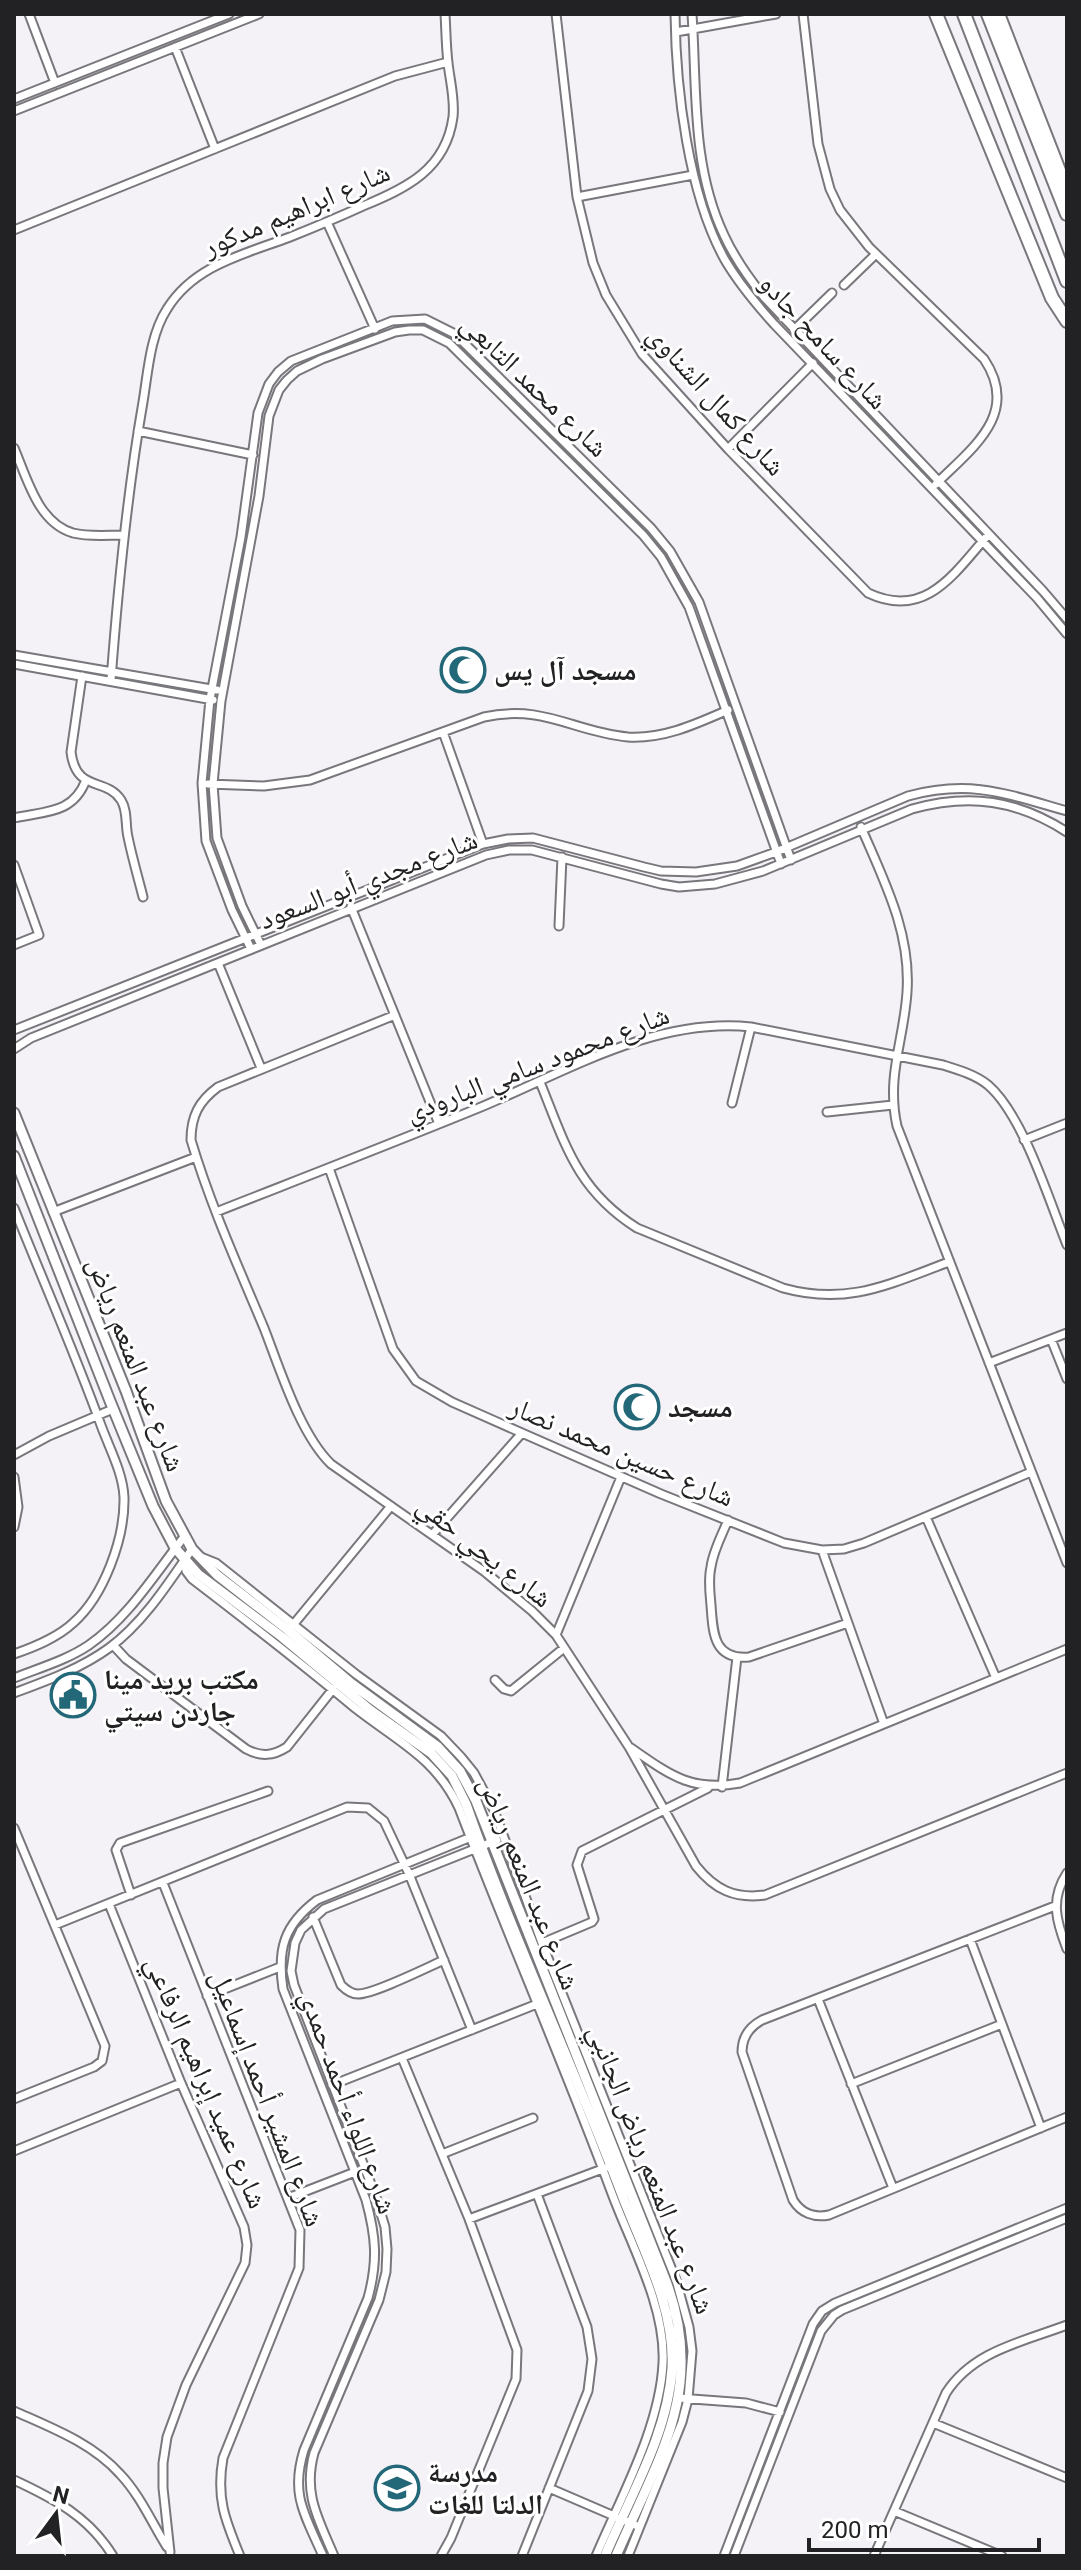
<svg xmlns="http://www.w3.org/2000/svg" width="1081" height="2570" font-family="Roboto,'Noto Naskh Arabic',sans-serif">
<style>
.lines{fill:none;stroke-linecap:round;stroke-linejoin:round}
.minor-casing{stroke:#79767c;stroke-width:11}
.tertiary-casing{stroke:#79767c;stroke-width:13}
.primary-casing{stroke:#79767c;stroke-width:16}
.minor{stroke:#fff;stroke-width:7}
.tertiary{stroke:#fff;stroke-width:9}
.primary{stroke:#fff;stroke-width:12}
.labels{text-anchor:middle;stroke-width:6;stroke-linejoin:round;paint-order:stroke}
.street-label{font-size:28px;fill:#222123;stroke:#fff}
.poi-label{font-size:28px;font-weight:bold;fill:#222123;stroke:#fff;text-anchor:start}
</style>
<rect width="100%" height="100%" fill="#f4f1f7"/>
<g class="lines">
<!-- minor casing -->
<g class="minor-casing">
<path id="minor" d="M29 14 55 83
M556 14 577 197 593 263 606 295 642 354 728 449 868 593C925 620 954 574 988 535
M675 14C676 89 688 194 725 260 739 284 756 304 774 324L1037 598 1067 634
M692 14C697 87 691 166 724 235 734 257 748 277 764 297L1043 591 1067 619
M803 14 818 144 830 189 840 210 869 247 984 359C1021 414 972 448 936 484
M676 32 776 14
M175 47 215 149
M14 99 229 14
M14 111 259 14
M577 197 693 175
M327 222 375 329
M14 230 395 76 448 62
M844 285 876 254
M794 330 832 293
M138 431 253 455
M14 448C27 478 38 523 73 533 89 537 108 535 124 535
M728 449 813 363
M14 655 217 690
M14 664 213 700
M82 676 71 752C76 793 106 777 121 800 128 811 125 825 128 837 132 857 138 877 143 897
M111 680C118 587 127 494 143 402 148 372 150 335 167 309 194 265 245 254 290 237 315 227 339 217 363 206 407 188 446 169 453 117 455 99 450 81 448 63 446 46 446 30 445 14
M443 732 483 844
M208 784 264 786 310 780 484 717C545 704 573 732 628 737 664 739 696 724 728 710
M14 818C46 811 73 814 86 780
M861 827C884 881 911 932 907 992 904 1040 886 1076 897 1126L1067 1563
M14 865 39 935 14 945
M351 907 439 1124
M559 926 562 857
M261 945 242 906 217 838 213 784 221 701 259 496 269 416 279 390 287 380 297 371 322 359 395 332 409 330H423L449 343 643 535 661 557 689 607 781 864
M251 949 232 910 206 841 202 783 210 699 241 537 258 413 269 384 278 372 291 361 392 321 425 319 455 334 651 528 670 551 699 602 791 860
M218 963 261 1068
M395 1015 218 1087C199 1101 191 1116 191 1140 210 1204 238 1266 264 1328 280 1369 300 1434 331 1464L485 1572 532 1611 556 1635 629 1747 696 1866C715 1890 735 1899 765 1895L1067 1773
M14 1030 483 844 508 839 533 838 644 867 661 871 696 872 737 866 776 852 908 796C971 779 1007 794 1067 811
M14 1049 31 1038 486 855 509 850H532L661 884 679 887 715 884 763 871 912 809C970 793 1017 800 1067 832
M540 1082C565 1144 577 1190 637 1228L783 1288C848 1306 889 1284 949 1262
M732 1103 751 1027
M827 1112 893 1105
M1024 1140 1067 1123
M329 1168 393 1349 416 1381 452 1402 522 1433 661 1494 784 1543 822 1550 844 1549 864 1543 1031 1472
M14 1208C43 1281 75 1353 102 1428 110 1449 123 1474 124 1497 125 1538 104 1596 73 1623 57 1638 34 1647 14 1654
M53 1212 196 1157
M216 1212C305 1177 393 1143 481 1107 567 1071 656 1017 751 1027L943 1065C959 1070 976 1075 988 1085 1023 1115 1049 1200 1067 1245
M1051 1339 1067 1379
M989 1363 1067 1333
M14 1455 49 1436 113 1409
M14 1477 18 1507 14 1527
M926 1517 996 1678
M728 1520C722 1535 713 1551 711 1567 708 1580 710 1593 711 1605 713 1632 713 1660 749 1657L848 1623
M432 1535 522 1433
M822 1550 884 1724
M201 1557 216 1563 357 1675 441 1736 461 1757 474 1773 494 1810 542 1943 676 2280 689 2327 692 2351 688 2399 682 2422 628 2556
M185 1561 186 1571 192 1579C247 1621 302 1664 355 1708 397 1741 436 1758 459 1808 508 1936 563 2062 611 2191 630 2243 666 2306 663 2363 660 2427 621 2497 596 2556
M293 1625 391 1506
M556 1635 621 1477
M113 1645 126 1659 246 1749C261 1757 273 1756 287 1747L333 1689
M14 1678C39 1668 67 1660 89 1645 128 1618 155 1574 184 1537
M495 1680 504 1689 511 1691 564 1648
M14 1693C46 1681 80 1669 109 1648 143 1623 168 1584 192 1549
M631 1748C670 1775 691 1792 740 1783L1067 1649
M722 1787 737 1657
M14 1828 105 2046 102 2061 94 2067 14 2099
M1067 1873C1050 1899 1056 1921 1067 1949
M163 1883 300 2230 299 2268 223 2458C216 2498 225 2520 240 2556
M131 1895 116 1850 120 1843 268 1791
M109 1904 181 2083 244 2227 247 2245 245 2263 186 2385 167 2437 163 2463V2488L170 2552
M1055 1906 762 2020C749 2027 742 2037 742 2052L793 2200C801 2213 814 2218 829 2215L1067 2117
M313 1917 341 1985C346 1990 351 1994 358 1994 374 1994 426 1968 444 1960
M55 1925 347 1807 368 1808 384 1821 409 1874 472 2030
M970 1939 1041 2128
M542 1943 592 1922 594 1919 577 1865 582 1851 708 1788
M207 1996 280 1967
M818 1999 893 2188
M402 2058 469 2219 517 2350 516 2379 451 2538 441 2556
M851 2084 1002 2024
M332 2085 537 2004
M14 2151 181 2083
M442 2154 533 2118
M288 2198 355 2172
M469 2219 605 2168
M679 2398 746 2403 780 2412
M14 2411C52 2428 92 2443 120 2474 140 2495 152 2523 167 2547
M933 2423 1067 2478
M14 2480C55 2499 89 2517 113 2556
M549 2488 635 2525
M894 2511 1002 2556
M323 2556C305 2515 290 2495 304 2450L368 2298C378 2261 376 2237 366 2200L283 1989C277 1949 284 1925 317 1900L471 1837
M334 2556C318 2518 303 2494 314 2453L379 2300 386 2272 387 2249 385 2227 376 2197 294 1985 291 1971 295 1943 301 1930 324 1909 497 1840
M522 2556 588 2391 592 2359 587 2327 537 2194
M724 2556 813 2324 822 2311 835 2303 1067 2208
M734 2556 821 2331 834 2315 842 2310 1067 2218
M874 2556 946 2393C973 2351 1022 2342 1067 2325"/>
</g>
<!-- tertiary casing -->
<g class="tertiary-casing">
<path id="tertiary" d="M14 1113 126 1391 166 1501 192 1549 217 1575 288 1630 352 1684 438 1747 460 1771 476 1801 667 2284C706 2391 657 2460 616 2556
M14 1156 110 1401 153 1506 175 1548 198 1574 282 1637 370 1710 431 1753 452 1776 466 1804C513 1938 574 2067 624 2200 645 2253 675 2310 672 2368 668 2434 630 2496 605 2556"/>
</g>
<!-- primary casing -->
<g class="primary-casing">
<path id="primary" d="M936 14 1052 298 1067 321
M964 14 1067 281
M988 14 1067 214
M998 14 1067 191"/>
</g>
<!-- minor -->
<use href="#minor" class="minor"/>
<!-- tertiary -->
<use href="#tertiary" class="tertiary"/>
<!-- primary -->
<use href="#primary" class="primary"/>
</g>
<!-- icons -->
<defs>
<g id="mosque-ring" transform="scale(2.3)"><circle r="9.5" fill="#fff" stroke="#226878" stroke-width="1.5"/><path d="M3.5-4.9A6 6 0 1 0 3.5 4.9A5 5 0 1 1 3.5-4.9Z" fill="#226878"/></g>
<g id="civic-ring" transform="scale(2.3)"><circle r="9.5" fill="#fff" stroke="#226878" stroke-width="1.5"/><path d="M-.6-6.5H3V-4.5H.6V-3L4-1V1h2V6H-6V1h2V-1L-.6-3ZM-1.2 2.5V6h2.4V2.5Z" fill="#226878"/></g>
<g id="school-ring" transform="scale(2.3)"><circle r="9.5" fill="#fff" stroke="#226878" stroke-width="1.5"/><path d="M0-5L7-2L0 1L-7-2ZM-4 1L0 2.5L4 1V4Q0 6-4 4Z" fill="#226878"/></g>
</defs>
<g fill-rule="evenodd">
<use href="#mosque-ring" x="463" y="670"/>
<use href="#mosque-ring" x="637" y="1407"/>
<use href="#civic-ring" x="73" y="1695"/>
<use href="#school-ring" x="397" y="2488"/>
</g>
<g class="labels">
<!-- street labels -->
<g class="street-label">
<text transform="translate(296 209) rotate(-23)" y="10">شارع ابراهيم مدكور</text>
<text transform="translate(824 341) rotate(47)" y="10">شارع سامح جادو</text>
<text transform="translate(535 385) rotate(44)" y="10">شارع محمد التابعي</text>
<text transform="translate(717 400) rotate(48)" y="10">شارع كمال الشناوي</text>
<text transform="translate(368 879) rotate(-21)" y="10">شارع مجدي أبو السعود</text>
<text transform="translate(537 1063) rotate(-21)" y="10">شارع محمود سامي البارودي</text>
<text transform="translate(137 1364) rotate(69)" y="10">شارع عبد المنعم رياض</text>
<text transform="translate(622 1451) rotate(23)" y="10">شارع حسين محمد نصار</text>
<text transform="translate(485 1551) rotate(38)" y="10">شارع يحي حقي</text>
<text transform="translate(530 1883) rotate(68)" y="10">شارع عبد المنعم رياض</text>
<text transform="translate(207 2082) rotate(67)" y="10">شارع عميد إبراهيم الرفاعي</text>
<text transform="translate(268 2098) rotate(69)" y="10">شارع المشير أحمد إسماعيل</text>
<text transform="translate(349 2102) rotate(70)" y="10">شارع اللواء أحمد حمدي</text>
<text transform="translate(652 2169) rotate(69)" y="10">شارع عبد المنعم رياض الجانبي</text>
</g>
<!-- poi labels -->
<g class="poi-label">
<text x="494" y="680">مسجد آل يس</text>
<text x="668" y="1417">مسجد</text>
<text x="104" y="1689">مكتب بريد مينا<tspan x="104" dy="32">جاردن سيتي</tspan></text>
<text x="428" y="2482">مدرسة<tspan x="428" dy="32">الدلتا للغات</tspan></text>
</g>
</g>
<!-- border -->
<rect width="1081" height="2570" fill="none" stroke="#222123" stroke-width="32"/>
<!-- north arrow -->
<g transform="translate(56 2514) rotate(15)" stroke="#ffffff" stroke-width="6" paint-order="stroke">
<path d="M0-6L14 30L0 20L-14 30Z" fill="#222123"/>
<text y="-12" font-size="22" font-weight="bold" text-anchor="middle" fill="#222123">N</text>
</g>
<!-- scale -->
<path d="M809 2538v12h230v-12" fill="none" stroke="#222123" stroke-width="4"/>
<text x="821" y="2538" font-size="24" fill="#222123" stroke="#ffffff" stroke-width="6" paint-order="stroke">200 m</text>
</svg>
